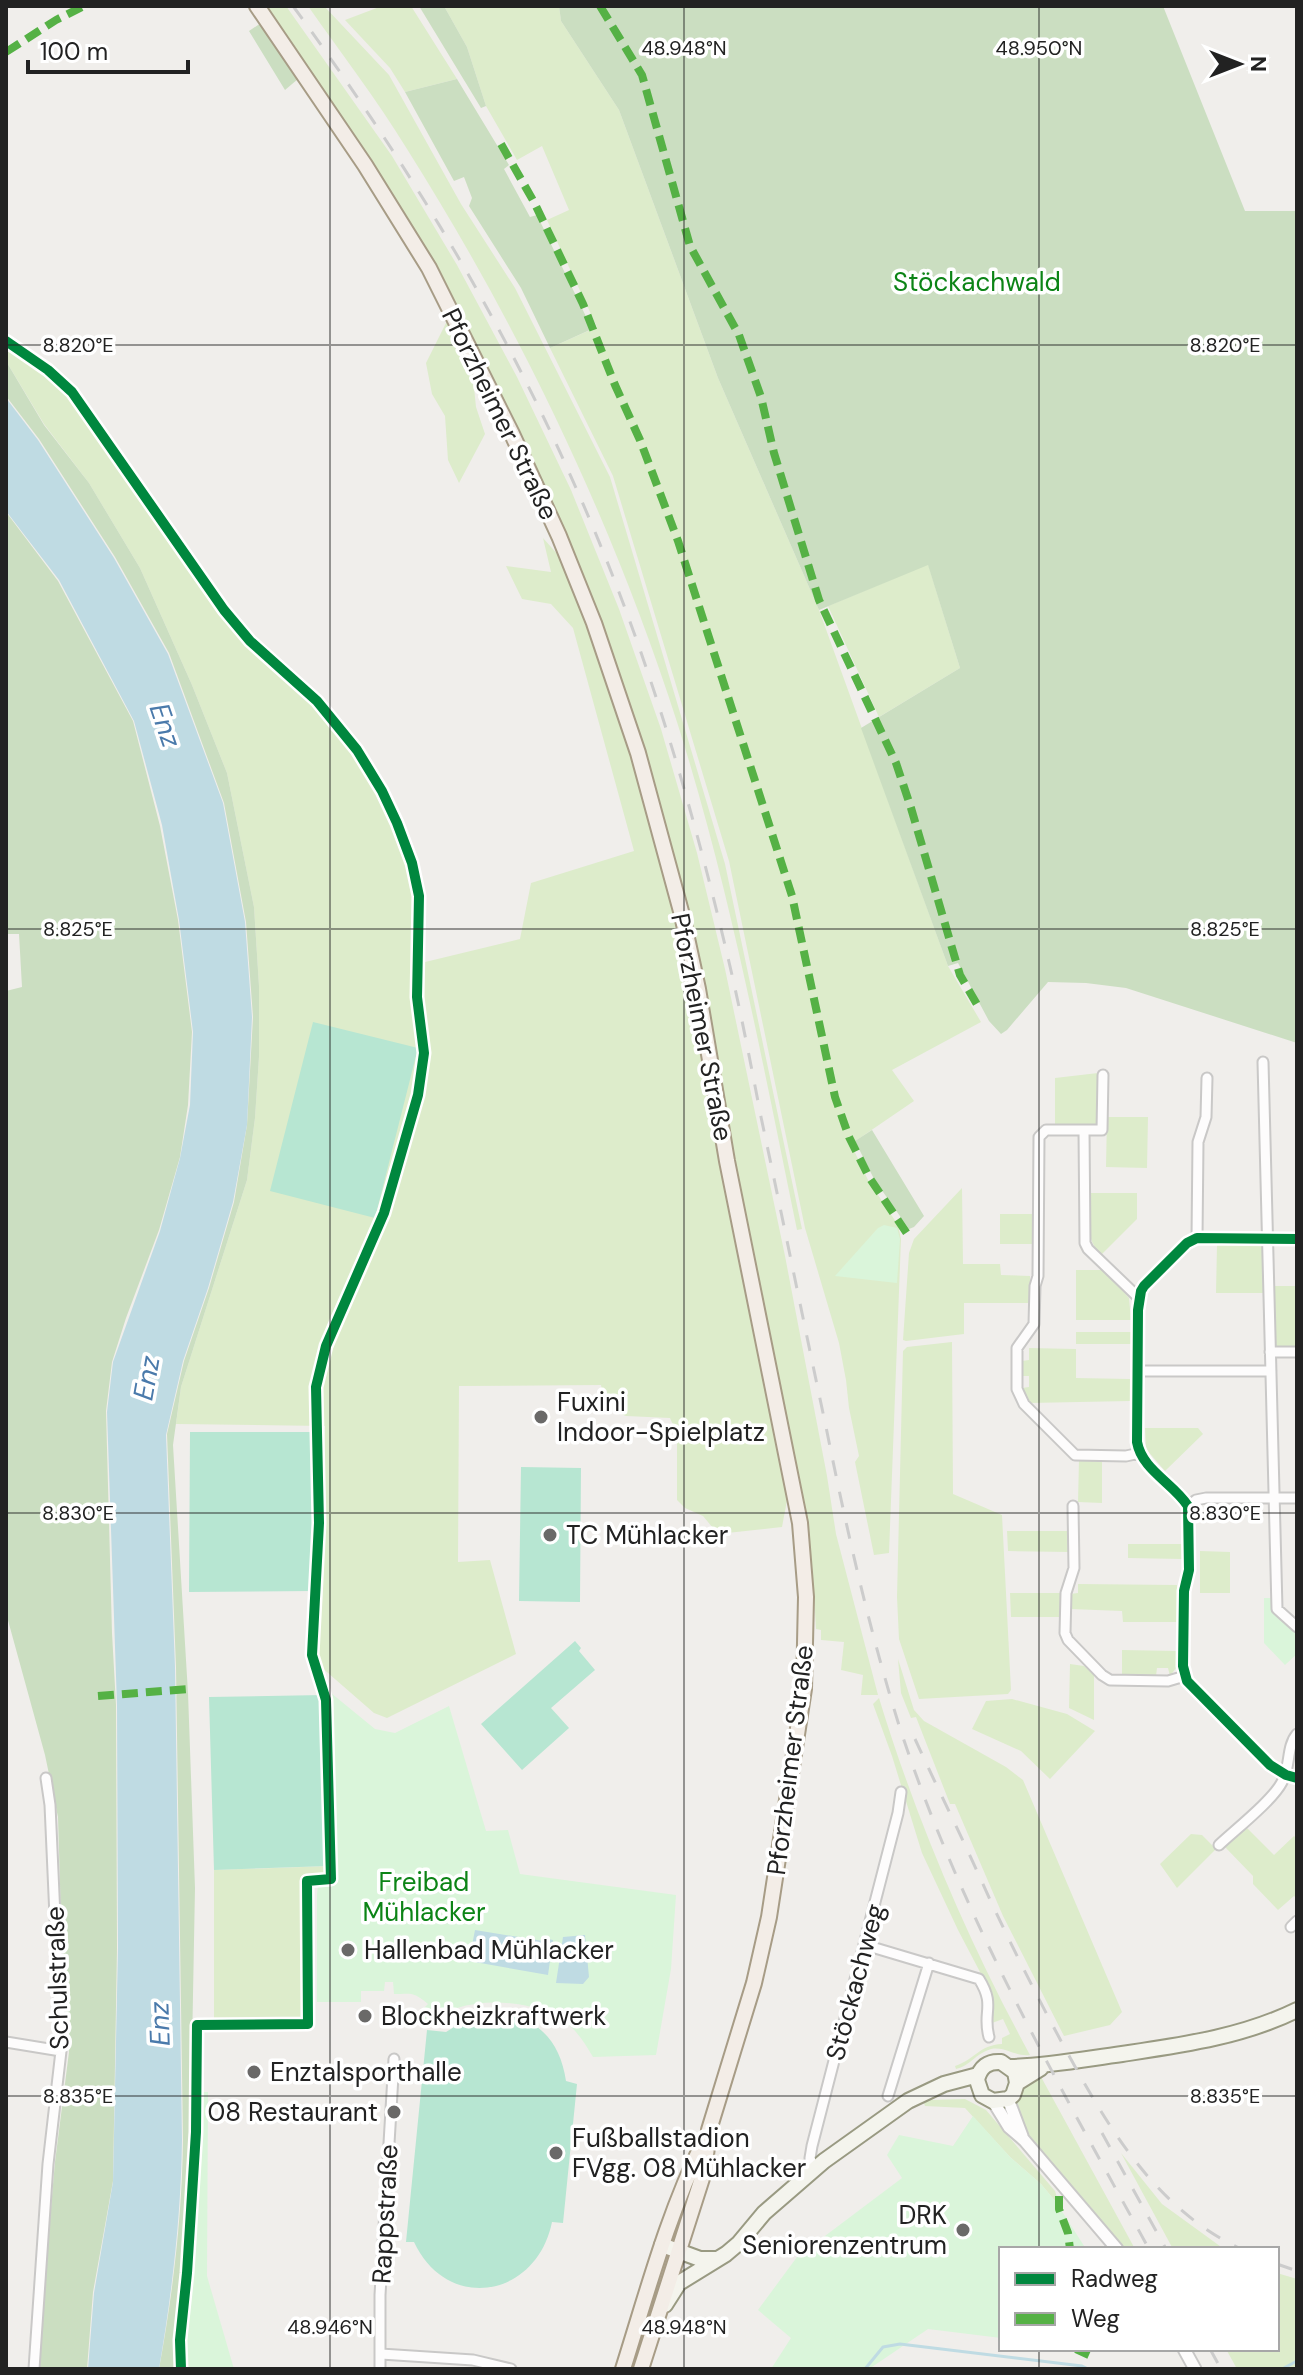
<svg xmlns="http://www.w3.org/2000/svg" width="1303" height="2375" font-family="'DM Sans',sans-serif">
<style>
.grass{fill:#ddeccb}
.forest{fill:#cbdec1}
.park{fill:#daf5da}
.pitch{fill:#b7e6d2}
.water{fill:#bfdbe3}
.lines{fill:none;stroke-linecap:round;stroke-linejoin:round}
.stream{stroke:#bfdbe3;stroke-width:3}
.minor-casing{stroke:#c9c8c7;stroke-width:13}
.tertiary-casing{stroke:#c9c8c7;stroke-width:15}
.secondary-casing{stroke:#999a82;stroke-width:18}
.primary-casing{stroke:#a79c86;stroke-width:18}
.minor{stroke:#fdfcfc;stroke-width:9}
.tertiary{stroke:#fdfcfc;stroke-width:11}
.secondary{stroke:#f4f4ed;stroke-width:14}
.primary{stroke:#f3ede7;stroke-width:14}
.rail{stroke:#ccc;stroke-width:3;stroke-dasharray:16 16;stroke-linecap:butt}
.quiet{stroke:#55b145;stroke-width:8;stroke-dasharray:16 8;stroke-linecap:butt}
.cycleway-casing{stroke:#fff;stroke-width:15}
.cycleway{stroke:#00873e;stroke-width:10}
.ticks{fill:none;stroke:#222;stroke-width:2;stroke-opacity:0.45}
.poi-dot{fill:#6a6968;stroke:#fff;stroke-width:3}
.labels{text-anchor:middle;stroke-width:7;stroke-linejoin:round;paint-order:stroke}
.park-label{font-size:26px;fill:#0c8416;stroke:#fff}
.street-label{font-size:26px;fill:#222;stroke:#fff}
.poi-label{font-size:26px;fill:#222;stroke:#fff;text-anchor:start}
.water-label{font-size:28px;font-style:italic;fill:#4a7aab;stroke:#fff}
.ticks-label{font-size:20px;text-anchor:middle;fill:#222;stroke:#fff;stroke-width:7;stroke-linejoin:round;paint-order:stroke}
</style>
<rect width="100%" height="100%" fill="#f0eeeb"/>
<!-- grass -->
<path class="grass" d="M266 6H286L392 156 457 265 517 377 571 490 619 609 661 729 697 853 725 969 785 1256 827 1476 836 1534 878 1695H861L863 1675 841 1670 844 1642 821 1640V1630L816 1629 812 1563 801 1493 732 1157 706 994 676 864 650 768 621 678 593 599 565 532 521 435 455 302 396 199Z
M308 6H324L389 75 461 204 515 288 610 477 725 864 802 1229 797 1230C762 1060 730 888 677 722 612 520 520 328 407 149 377 100 341 53 308 6Z
M382 6H411L457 79 405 92 390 68 345 20Z
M444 6H559L561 21 619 110 718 378 819 610 948 966 981 1022 892 1070 914 1101 851 1144 868 1180 898 1225 901 1239 889 1553 874 1555 855 1462 859 1456 849 1408 846 1380 839 1343 805 1228 729 861 613 476 550 348 597 327 547 220 569 210 542 146 517 160 486 106 467 47Z
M450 321 472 368 476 407 485 434 459 483 448 460 445 416 432 394 426 363 446 323Z
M6 343 47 371 72 395 232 622 273 664 308 694 326 714 358 754 391 814 407 853 415 882 417 947 421 963 520 939 531 883 634 851 573 628 551 604 522 599 506 566 551 572 543 538 560 557 580 605 637 775 663 867 699 1035 788 1495 782 1527 718 1534 703 1516 685 1508 677 1500V1434L670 1418 626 1416 605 1408 601 1385 459 1386 458 1562 490 1560 516 1654 387 1718 374 1713 320 1666 315 1651 325 1426 176 1424 181 1387 247 1180 255 1118 259 1057V986L254 907 227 773 192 685 140 568 89 483 44 424 6 361Z
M928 564 960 668 879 717 828 606Z
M1098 1073V1126H1055V1078Z
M1107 1117H1148L1147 1168 1106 1167Z
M962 1188 963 1264H1000L1001 1275 1030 1276V1303H964V1334L906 1341 903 1340 909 1253 914 1239Z
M1089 1193H1137V1219L1101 1255C1084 1238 1089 1215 1089 1193Z
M1000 1214H1034V1244H1000Z
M1217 1245H1263L1264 1293H1216Z
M1076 1270H1104L1129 1298 1131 1320H1076Z
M1274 1286H1297V1347H1275Z
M1076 1332H1131V1344H1076Z
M952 1342 953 1494 1002 1515 1011 1690 1008 1694 919 1699 899 1639 897 1597 903 1351 907 1347Z
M1029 1348 1076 1349V1378L1130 1379V1401L1029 1403 1024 1397 1022 1388 1029 1387V1376H1022V1361L1029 1360Z
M1145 1428H1198L1203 1434 1165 1471 1146 1449Z
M1079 1460H1102V1503L1078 1502Z
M1007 1531H1070V1552L1008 1551Z
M1128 1544H1182V1559L1128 1558Z
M1200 1551 1230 1552V1593H1200Z
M1078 1584 1177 1585V1622H1123L1122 1611 1070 1609V1594L1078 1593Z
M1010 1593H1062L1061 1617H1011Z
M1122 1650 1176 1651V1668L1170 1676 1168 1668H1157L1156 1676H1122Z
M898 1659 914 1710 924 1721 1006 1767 1023 1780 1122 2012 1110 2025 1064 2036 1003 1916 955 1804H950L916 1717 911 1718 901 1693Z
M1070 1664 1084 1666 1094 1674V1720L1069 1708Z
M879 1698C917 1822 968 1941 1030 2055 1015 2057 1005 2046 991 2049 976 2053 970 2066 956 2069L955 2066C974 2060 979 2045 1002 2044V2038L1010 2034 1003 2019 992 2023 991 1993 958 1930 922 1853 892 1756 873 1704Z
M1012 1699 1067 1714 1095 1731 1050 1779 1021 1751 972 1729 986 1701Z
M1246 1827 1274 1855 1294 1836 1297 1839V1899L1294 1896 1278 1910 1253 1884V1876L1225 1847Z
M1191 1834 1202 1835 1216 1849 1177 1888 1160 1864Z
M331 1866V1880L306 1881V2022H214V1870Z
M1040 2075 1135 2249H1125L1025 2131 1016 2105 1027 2083Z
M965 2099 986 2110 1055 2191 1058 2201 1056 2202 1041 2184 1010 2157 965 2108 925 2106 924 2103 929 2100Z
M1121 2153 1162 2204 1224 2249H1173Z
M1277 2273 1297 2279V2369H1237L1226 2349H1277Z"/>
<!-- forest -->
<path class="forest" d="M419 6H444L467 47 486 106 481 108Z
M559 6H1163L1245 211H1297V1043L1126 988 1086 983 1048 982 1007 1030 1001 1034 989 1021 958 963 948 966 861 728 960 668 928 565 819 610 718 378 619 110 561 21Z
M261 23 298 79 285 90 249 31Z
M457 79 509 165 504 169 530 217 537 215 592 329 550 348 521 288 469 206 472 198 464 177 454 181 405 92Z
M6 361 44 425 89 483 140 568 192 685 227 773 254 907 259 986V1057L255 1118 247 1180 181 1387 173 1445 188 1693 195 1888 189 2209 181 2319 175 2369H159C173 2293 182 2217 183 2140L176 1667 167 1434 184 1361 209 1288 234 1202 247 1125 253 1017 246 922 224 803 169 653 115 557 39 439 6 396Z
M6 512 58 581 133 721 160 826 178 920 192 1032 188 1105 180 1157 159 1230 126 1318 112 1362 106 1411 112 1633 116 1705 117 1948 113 2181 93 2292 87 2369H37L55 2162 69 2052 63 1985 58 1817 45 1755 6 1613V991L22 987 19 934H6Z
M872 1130 924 1216 914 1227 909 1229 874 1179 855 1141Z"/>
<!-- park -->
<path class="park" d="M884 1225 897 1228 900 1239 897 1283 835 1276 878 1228Z
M1264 1598H1271L1272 1611 1297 1634V1654L1285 1665 1264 1643Z
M331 1693 375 1729 395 1733 449 1706 486 1831 508 1830 520 1874 676 1895 671 1969 656 2055 593 2057C587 2047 580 2035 571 2027 543 2002 492 1997 457 2008 447 2011 438 2018 429 2023L420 2012 428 2004C413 1991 411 1994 394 1994L393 1982H385L384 1991H361V2002H317V1895L318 1885H335Z
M191 2092H208L207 2276 234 2369H175C189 2277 189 2184 191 2092Z
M973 2116 1010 2157 1041 2184 1056 2202 1086 2249H1001V2338L928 2329 869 2369H771L791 2338 758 2310 797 2257 902 2178 887 2155 899 2135 953 2146Z"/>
<!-- pitch -->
<path class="pitch" d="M313 1022 418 1048 375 1218 270 1191Z
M190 1432H314L313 1591 189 1592Z
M521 1467 581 1468 580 1602 519 1601Z
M575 1641 581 1648 579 1651 595 1670 551 1708 569 1728 522 1770 481 1724Z
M323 1695 329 1866 214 1870 209 1697Z
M494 2013C537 2016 560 2040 566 2081L577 2084 563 2223 552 2222C537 2297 448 2314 414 2242H406L427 2030 446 2032 467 2019Z"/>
<!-- water -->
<path class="water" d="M6 398 38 440 114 558 168 654 223 803 245 922 252 1017 247 1125 233 1202 208 1288 183 1361 166 1435 175 1667 182 2140C181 2217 172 2293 159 2369H88L94 2293 113 2182 118 1948 117 1705 107 1412 113 1362 160 1231 180 1158 190 1105 193 1032 179 920 162 825 134 721 59 580 6 511Z
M475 1930 543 1941 548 1939 553 1940 548 1975 469 1961Z
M585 1935 589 1977 583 1984 556 1983 563 1937Z"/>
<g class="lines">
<!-- stream -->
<path class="stream" d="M865 2369 883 2347 900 2344 1082 2366 1088 2369
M1282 2369 1297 2361"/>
<!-- minor casing -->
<g class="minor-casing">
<path id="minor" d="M1263 1062 1277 1609 1297 1627
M1084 1130H1102L1103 1075
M1197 1238 1198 1142 1206 1117 1207 1078
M1297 1239 1197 1238 1187 1243 1144 1286 1141 1291 1138 1310 1137 1442C1142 1470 1173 1483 1188 1506L1189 1570 1184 1591 1183 1666 1187 1681 1270 1765 1286 1775 1297 1778
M1139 1298 1088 1249 1085 1243 1084 1130H1046L1039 1137 1038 1276 1035 1286 1034 1324 1017 1348V1389L1024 1404 1075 1455 1126 1456 1140 1453
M1270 1352H1297
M1137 1371H1271
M1073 1506 1074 1568 1066 1593 1065 1633 1068 1640 1102 1675 1110 1680 1168 1681 1185 1676
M1188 1506 1196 1500 1206 1498H1297
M1219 1845C1235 1830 1273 1800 1282 1782 1291 1766 1286 1747 1297 1734
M1291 1927 1297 1921
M865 1945 979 1979C996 2006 982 2012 989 2037
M6 2042 61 2051
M888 2096 929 1963
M814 2170 810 2158 812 2146 898 1813 901 1792
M381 2354 473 2360 511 2369
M34 2369 48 2164 61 2051 50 1805 46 1778
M380 2369V2295L394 2059"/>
</g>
<!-- tertiary casing -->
<g class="tertiary-casing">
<path id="tertiary" d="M1008 2099 1022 2136
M993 2101 1009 2127 1024 2140 1117 2249
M1184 2349 1195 2369"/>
</g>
<!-- secondary casing -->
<g class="secondary-casing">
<path id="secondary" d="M1011 2067C1048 2066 1085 2059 1122 2054 1182 2045 1242 2037 1297 2010
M1017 2083 1015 2072 1001 2062C988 2061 980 2067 977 2080L982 2095 993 2101 1008 2099 1013 2095 1017 2083 1041 2068
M662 2245 700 2259H715
M665 2305 679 2283 726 2254 739 2243 764 2213 824 2161 908 2101 944 2084 978 2075"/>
</g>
<!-- primary casing -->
<g class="primary-casing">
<path id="primary" d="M257 6 365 165 429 268 512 434 559 536 594 623 638 753 682 915 698 989 727 1161 800 1523 806 1597 804 1689 769 1917 754 1983 709 2130 704 2172 641 2369
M623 2369C647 2293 668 2213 704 2141"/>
</g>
<!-- minor -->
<use href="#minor" class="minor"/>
<!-- tertiary -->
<use href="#tertiary" class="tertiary"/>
<!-- secondary -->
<use href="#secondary" class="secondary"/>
<!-- primary -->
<use href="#primary" class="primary"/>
<!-- rail -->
<path class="rail" d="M293 6C403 157 501 316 576 488 644 640 691 800 729 962 741 1013 751 1065 761 1117 783 1220 804 1324 826 1427 846 1526 868 1625 898 1722 958 1909 1055 2078 1149 2249
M915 1739C935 1783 957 1827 977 1871 1003 1929 1031 1985 1061 2041 1105 2122 1153 2208 1241 2249
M1102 2133 1166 2249
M1277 2264 1297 2271
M1210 2349 1221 2369"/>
<!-- quiet -->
<path class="quiet" d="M600 6 642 75 690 246 739 335 761 397 774 453 819 600 896 763 911 808 960 975 979 1008
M6 52 56 20 84 6
M501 144 534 202 583 304 615 385 640 440 678 541 792 896 835 1097 849 1137 869 1177 908 1235
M98 1696 189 1689
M1059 2196V2209L1068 2233 1070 2249
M1076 2349 1089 2355"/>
<!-- cycleway casing -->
<g class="cycleway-casing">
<path id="cycleway" d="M6 341 48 370 72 392 224 610 250 641 317 701 357 750 382 791 397 823 412 863 419 896 417 997 424 1053 418 1095 384 1213 326 1346 316 1387 319 1523 312 1655 326 1700 331 1879 307 1881 308 2024 197 2025 196 2132 187 2273 180 2340 181 2369
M1297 1239 1197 1238 1187 1243 1144 1286 1141 1291 1138 1310 1137 1442C1142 1470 1173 1483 1188 1506L1189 1570 1184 1591 1183 1666 1187 1681 1270 1765 1286 1775 1297 1778"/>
</g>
<!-- cycleway -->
<use href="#cycleway" class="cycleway"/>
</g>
<!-- ticks -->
<path class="ticks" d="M330 6V2369M684 6V2369M1039 6V2249M6 345H1297M6 929H1297M6 1513H1297M6 2096H1297M1039 2349V2369"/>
<!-- markers -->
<g class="poi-dot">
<circle cx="541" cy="1417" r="8"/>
<circle cx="550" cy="1535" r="8"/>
<circle cx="348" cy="1950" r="8"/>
<circle cx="365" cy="2016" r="8"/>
<circle cx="254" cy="2072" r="8"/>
<circle cx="394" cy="2112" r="8"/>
<circle cx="556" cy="2153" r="8"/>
<circle cx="963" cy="2230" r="8"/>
</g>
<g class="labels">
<!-- park labels -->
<g class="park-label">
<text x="977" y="291">Stöckachwald</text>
<text x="424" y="1891">Freibad<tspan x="424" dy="30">Mühlacker</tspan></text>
</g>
<!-- street labels -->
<g class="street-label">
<text transform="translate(500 414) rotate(64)" y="9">Pforzheimer Straße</text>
<text transform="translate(702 1027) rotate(79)" y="9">Pforzheimer Straße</text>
<text transform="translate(790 1760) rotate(-83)" y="9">Pforzheimer Straße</text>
<text transform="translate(57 1978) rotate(-92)" y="9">Schulstraße</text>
<text transform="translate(855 1982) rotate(-75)" y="9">Stöckachweg</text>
<text transform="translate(385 2214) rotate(-87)" y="9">Rappstraße</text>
</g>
<!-- poi labels -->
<g class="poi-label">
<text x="557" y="1411">Fuxini<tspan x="557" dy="30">Indoor-Spielplatz</tspan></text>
<text x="566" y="1544">TC Mühlacker</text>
<text x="364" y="1959">Hallenbad Mühlacker</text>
<text x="381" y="2025">Blockheizkraftwerk</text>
<text x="270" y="2081">Enztalsporthalle</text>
<text x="378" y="2121" text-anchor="end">08 Restaurant</text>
<text x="572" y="2147">Fußballstadion<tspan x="572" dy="30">FVgg. 08 Mühlacker</tspan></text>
<text x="947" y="2224" text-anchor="end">DRK<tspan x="947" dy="30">Seniorenzentrum</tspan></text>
</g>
<!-- water labels -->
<g class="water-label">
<text transform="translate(166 725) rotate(71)" y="10">Enz</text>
<text transform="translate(146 1378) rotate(-80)" y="10">Enz</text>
<text transform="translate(159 2024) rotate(-92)" y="10">Enz</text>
</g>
</g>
<g class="ticks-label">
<text x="684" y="55">48.948°N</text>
<text x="1039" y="55">48.950°N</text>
<text x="1225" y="352">8.820°E</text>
<text x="78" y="352">8.820°E</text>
<text x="1225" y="936">8.825°E</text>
<text x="78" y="936">8.825°E</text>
<text x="78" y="1520">8.830°E</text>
<text x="1225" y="1520">8.830°E</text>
<text x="78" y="2103">8.835°E</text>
<text x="1225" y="2103">8.835°E</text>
<text x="330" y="2334">48.946°N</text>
<text x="684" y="2334">48.948°N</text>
</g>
<!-- border -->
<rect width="1303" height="2375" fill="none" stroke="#222222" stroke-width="16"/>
<!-- legend -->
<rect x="999" y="2247" width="280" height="104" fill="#ffffff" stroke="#a7a7a7" stroke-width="2"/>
<rect x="1015" y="2273" width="40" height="12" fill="#00873e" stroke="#a7a7a7" stroke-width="2"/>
<text x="1071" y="2287" font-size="24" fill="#222222">Radweg</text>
<rect x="1015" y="2313" width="40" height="12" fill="#55b145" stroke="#a7a7a7" stroke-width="2"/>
<text x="1071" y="2327" font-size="24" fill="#222222">Weg</text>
<!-- north arrow -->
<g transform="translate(1239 64) rotate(90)" stroke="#ffffff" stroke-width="6" paint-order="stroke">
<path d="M0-6L14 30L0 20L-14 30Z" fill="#222222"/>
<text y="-12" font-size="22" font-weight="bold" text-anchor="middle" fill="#222222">N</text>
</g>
<!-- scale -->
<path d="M28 60v12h160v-12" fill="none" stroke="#222222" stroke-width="4"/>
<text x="40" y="60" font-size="24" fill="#222222" stroke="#ffffff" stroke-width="6" paint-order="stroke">100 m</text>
</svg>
